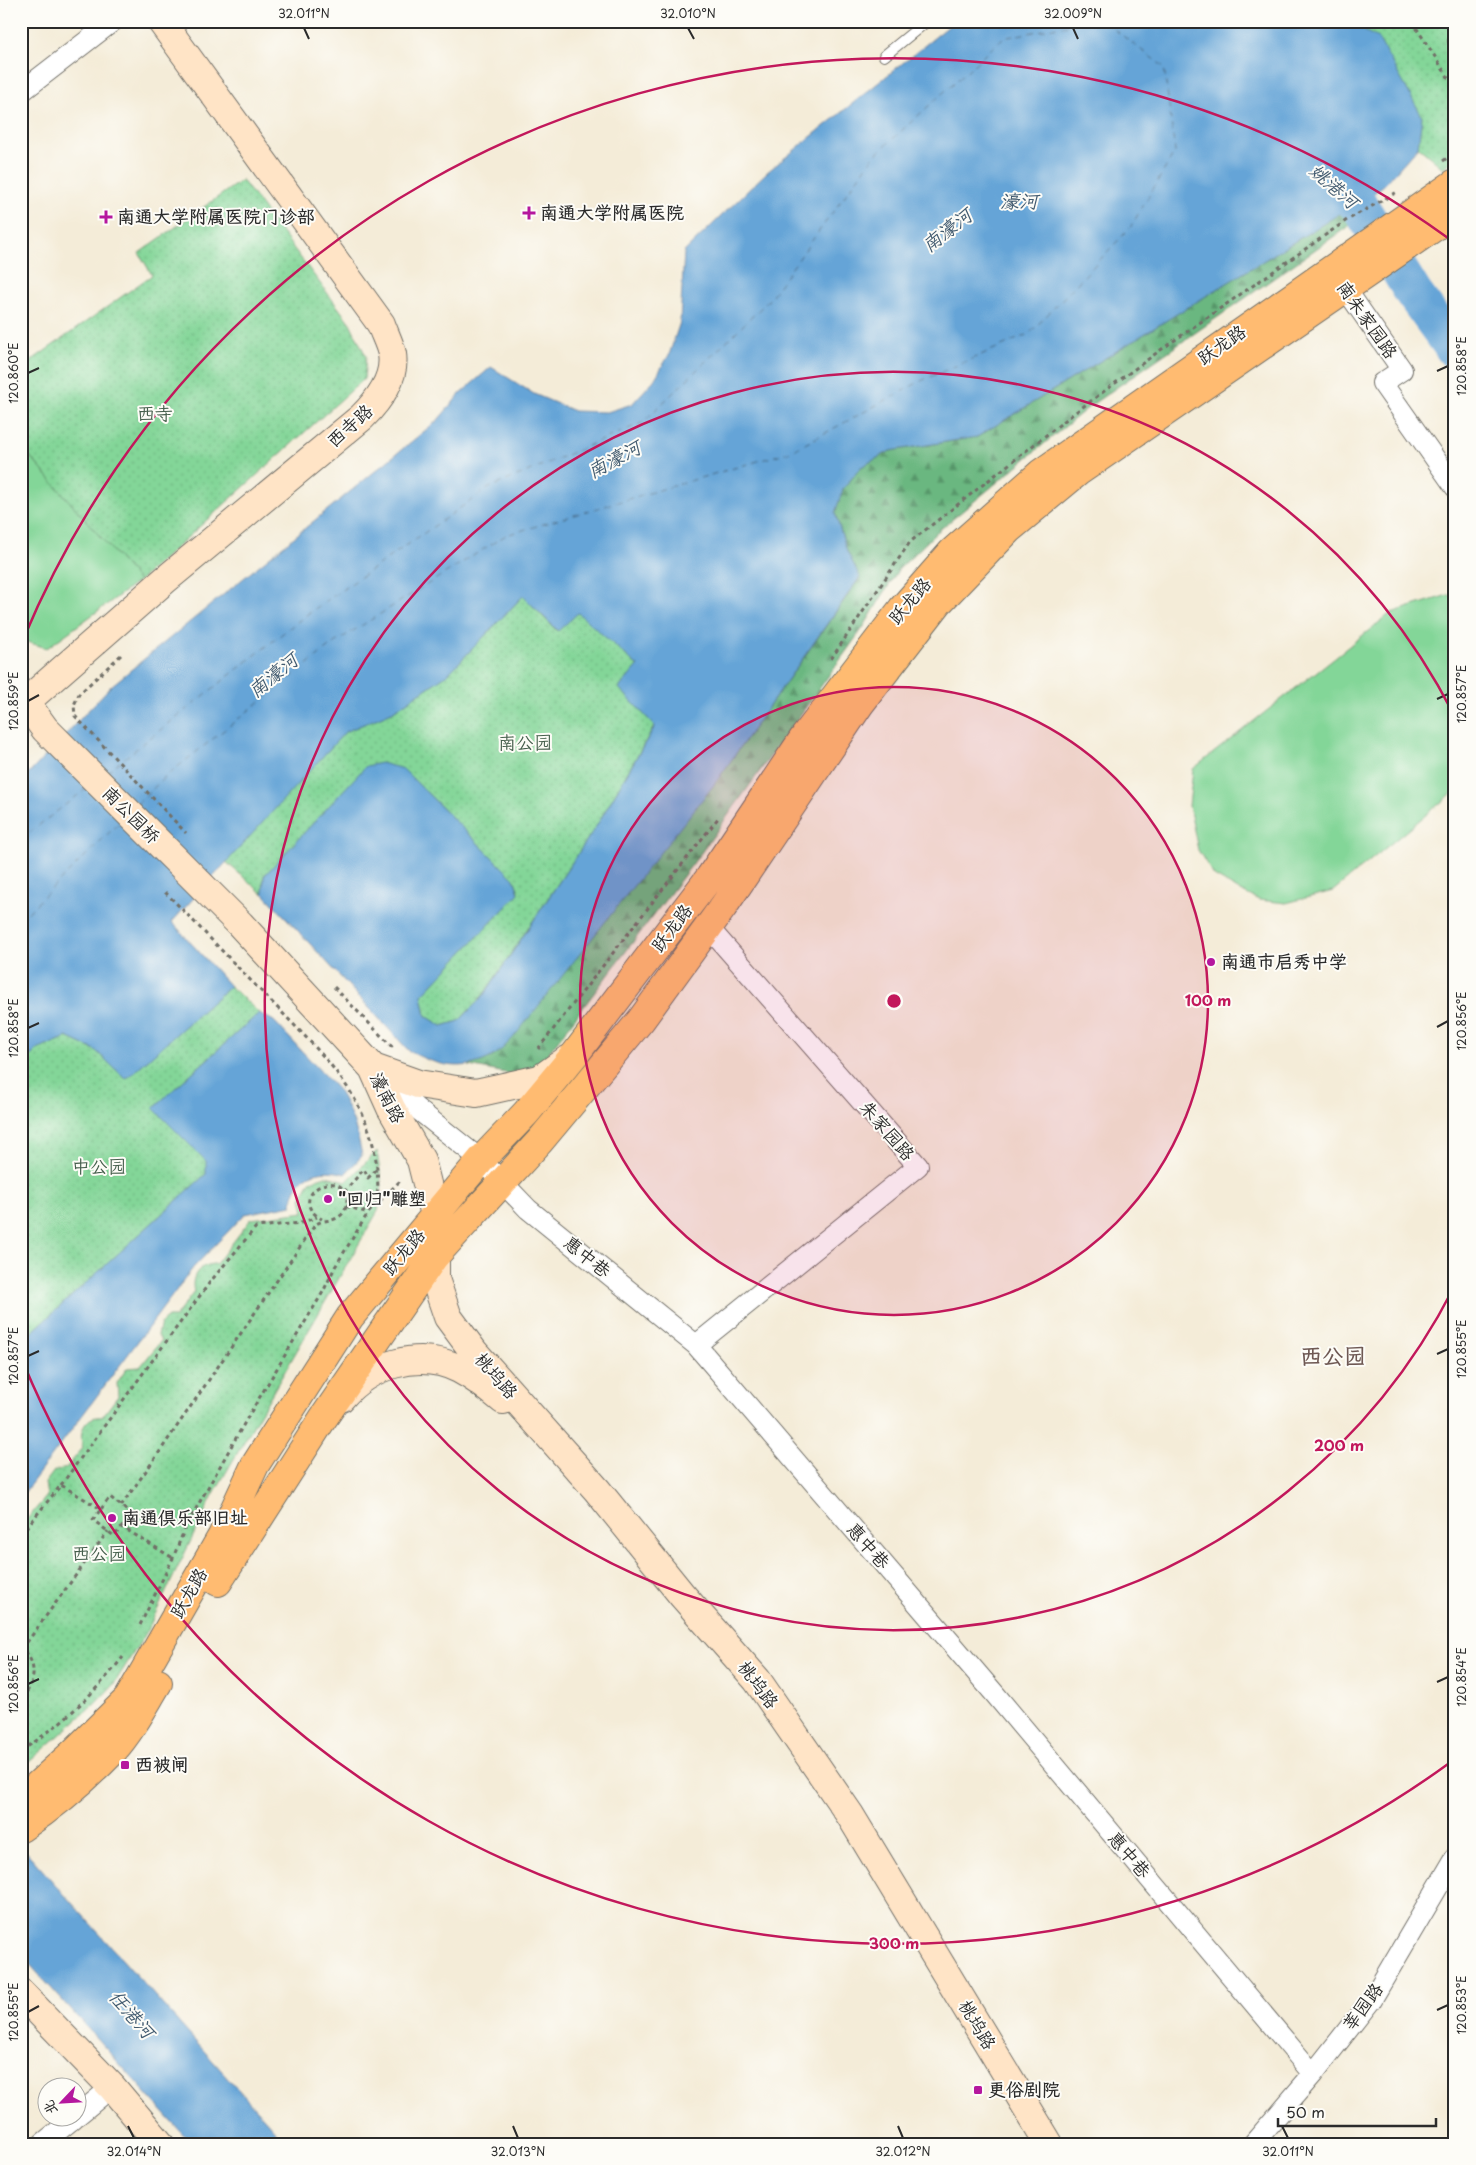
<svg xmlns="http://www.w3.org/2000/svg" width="1476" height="2165" font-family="'Playpen Sans','LXGW WenKai TC',sans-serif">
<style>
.green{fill:#83d698;stroke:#578062}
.forest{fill:url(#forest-firs);stroke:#4a7156}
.park{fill:url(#park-dots);stroke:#578062}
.water{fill:#65a4d7;stroke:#486881}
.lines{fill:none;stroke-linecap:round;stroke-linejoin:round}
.river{stroke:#65a4d7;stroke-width:38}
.ferry{stroke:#425b70;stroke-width:1;stroke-dasharray:6 5;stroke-linecap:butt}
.lane-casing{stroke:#716f68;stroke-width:12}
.street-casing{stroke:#716f68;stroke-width:22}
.secondary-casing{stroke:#716f68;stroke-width:30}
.primary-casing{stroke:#716f68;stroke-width:30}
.path{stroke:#716f68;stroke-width:3;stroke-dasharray:4 4;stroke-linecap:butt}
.lane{stroke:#fff;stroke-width:10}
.street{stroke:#fff;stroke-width:20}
.secondary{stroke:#ffe4c6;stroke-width:28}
.primary{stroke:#ffbb71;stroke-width:28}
.ticks{fill:none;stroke:#2b2b2b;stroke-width:2}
.ring{fill:none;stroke:#c2185b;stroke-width:2.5}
.poi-dot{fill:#b5179e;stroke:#fdfcf7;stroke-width:2}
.labels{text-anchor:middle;stroke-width:4;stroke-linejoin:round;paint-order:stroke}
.poi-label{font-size:18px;font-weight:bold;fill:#2b2b2b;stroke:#fdfcf7;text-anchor:start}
.street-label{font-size:18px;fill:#2b2b2b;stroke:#fdfcf7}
.park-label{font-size:18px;fill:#455e4c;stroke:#fdfcf7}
.water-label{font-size:19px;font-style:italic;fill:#425b70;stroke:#fdfcf7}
.district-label{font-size:22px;font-weight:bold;fill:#6f5954;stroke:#fdfcf7}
.centre{fill:#c2185b;stroke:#fdfcf7;stroke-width:2.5}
.ring-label{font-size:15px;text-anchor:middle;font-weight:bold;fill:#c2185b;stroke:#fdfcf7;stroke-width:4;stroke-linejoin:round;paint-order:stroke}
.neatline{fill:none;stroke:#2b2b2b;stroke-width:2}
.ticks-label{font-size:12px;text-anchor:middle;fill:#2b2b2b}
</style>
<defs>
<pattern id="forest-firs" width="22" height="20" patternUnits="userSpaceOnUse" patternTransform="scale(1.25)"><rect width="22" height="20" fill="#6ab780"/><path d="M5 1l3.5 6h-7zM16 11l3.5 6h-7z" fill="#579569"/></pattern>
<pattern id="park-dots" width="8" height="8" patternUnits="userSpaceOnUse" patternTransform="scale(1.25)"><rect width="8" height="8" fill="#83d698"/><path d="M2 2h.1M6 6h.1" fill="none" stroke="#71b883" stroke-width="1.8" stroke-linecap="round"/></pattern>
</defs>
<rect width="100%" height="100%" fill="#fdfcf7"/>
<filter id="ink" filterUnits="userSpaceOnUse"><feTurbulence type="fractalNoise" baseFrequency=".02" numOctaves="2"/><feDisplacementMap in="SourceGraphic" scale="10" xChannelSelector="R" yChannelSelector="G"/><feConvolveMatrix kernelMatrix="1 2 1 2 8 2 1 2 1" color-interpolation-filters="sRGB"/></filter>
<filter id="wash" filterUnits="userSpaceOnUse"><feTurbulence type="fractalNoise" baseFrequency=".0096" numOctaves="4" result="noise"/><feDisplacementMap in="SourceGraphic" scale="20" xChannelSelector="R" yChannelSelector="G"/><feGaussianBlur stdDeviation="1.12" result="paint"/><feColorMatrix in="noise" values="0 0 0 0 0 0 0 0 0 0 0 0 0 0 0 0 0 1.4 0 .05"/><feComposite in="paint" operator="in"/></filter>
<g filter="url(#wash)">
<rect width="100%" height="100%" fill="#f4ecd8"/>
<!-- green -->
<path class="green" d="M21 446 139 581 47 648 27 642 21 637Z
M1448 595 1455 596V791L1333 891 1286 903 1259 900 1238 890 1214 876 1198 850 1189 806 1193 769 1391 613Z"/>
<!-- forest -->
<path class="forest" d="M1349 208 1359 219 1090 406 937 532 898 570 863 628 701 853 537 1068 516 1075 469 1066 494 1056 713 786 860 578 847 551 835 513 843 489 861 467 890 451 977 437Z"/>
<!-- park -->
<path class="park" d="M1346 21H1455V55L1450 58 1455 66V157L1443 168 1418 147 1422 116Z
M242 180 350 323 366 356 364 379 139 581 21 446V368L152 275 139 253Z
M523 596 557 631 578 612 639 667 619 688 655 725 597 825 484 994 459 1021 442 1026 426 1016 422 995 519 892 514 879 403 769 264 875 263 894 226 862 345 732 392 712 449 673Z
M230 986 259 1013 153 1108 207 1162 206 1174 21 1342V1065L37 1050 67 1037 95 1050 126 1079Z
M377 1151 382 1186 378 1211 213 1495 146 1633 114 1684 94 1705 29 1762 21 1766V1526L47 1496 45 1483 54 1471 66 1468 83 1448C78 1434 84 1415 102 1417L118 1396 117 1383 127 1368 140 1367 161 1341 158 1335 161 1323 168 1317H175L194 1292C190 1276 199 1264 216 1264L251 1219 304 1212 301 1198 310 1181 326 1176 347 1181Z"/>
<!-- water -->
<path class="water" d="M955 21H1345L1378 38 1422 116 1418 147 1385 184 1359 205 1349 208 977 437 890 451 861 467 843 489 835 513 847 551 860 577 713 786 513 1038C507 1044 500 1052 493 1056 464 1073 437 1066 409 1051L263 893 264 876 366 766 381 763 403 769 514 879 519 893 422 995 426 1016 442 1026 459 1021 484 995 597 825 655 726 619 688 638 666 578 613 558 631 523 596 449 673 392 712 345 732 172 922 230 986 126 1079 95 1050 67 1037 37 1050 21 1065V782L111 686 438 420 461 393 491 367 534 394 574 411 607 412 632 404 654 380 669 355 680 322 684 252 766 173Z
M1390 288 1455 344V366Z
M259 1013 274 1021 338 1090C351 1111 358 1132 362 1156L345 1174C320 1166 293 1175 292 1205L245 1214 193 1268 21 1497V1342L206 1174V1161L153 1108Z
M21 1846 287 2144H192L24 1958 21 1953Z"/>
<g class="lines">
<!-- river -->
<path class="river" d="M1319 172 1359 205 1414 294 1455 350"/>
<!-- ferry -->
<path class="ferry" d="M107 772 306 615 489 488 642 423 767 302 874 156 1003 38 1088 21
M137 804 166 776 334 643 506 535 792 451 921 381 1029 334 1130 228 1175 152 1164 67 1103 21
M21 839 86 789
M21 921 34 906 119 823"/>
</g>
</g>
<g filter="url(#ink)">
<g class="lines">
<!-- lane casing -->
<g class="lane-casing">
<path id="lane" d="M1453 41 1455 44
M884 56 927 21"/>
</g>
<!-- street casing -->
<g class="street-casing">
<path id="street" d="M21 92 113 21
M1338 278 1402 370 1382 383 1455 487
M379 1074 416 1108 481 1160 528 1209 696 1345 994 1693 1313 2074
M696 1345 918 1166 708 927
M78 2115 112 2087
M42 2144 74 2118
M1253 2144 1313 2074 1372 1999 1455 1858"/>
</g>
<!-- secondary casing -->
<g class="secondary-casing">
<path id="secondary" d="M26 703 45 729 240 924 373 1068 391 1108 421 1160 435 1215V1279L448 1317 474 1352 597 1490 682 1595 757 1680 850 1815 1049 2144
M21 706 165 580 362 417C378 401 396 378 392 354 390 344 384 333 381 324L161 21
M373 1068 418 1084 476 1093 540 1079 567 1060
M341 1398C368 1365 419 1349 459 1369 474 1377 490 1389 503 1400
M21 1993 112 2087 160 2144"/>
</g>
<!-- primary casing -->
<g class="primary-casing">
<path id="primary" d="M218 1582 322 1420 434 1257 540 1141 641 1020 723 907 860 704 939 602 1008 530 1078 472 1455 213
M21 1800 73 1753 128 1699 222 1536 255 1465 350 1317 481 1160 526 1113 576 1053 710 877 805 736 902 609 952 552 1041 473 1455 183
M21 1828C54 1806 86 1779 113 1751 131 1731 144 1706 158 1683"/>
</g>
<!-- path -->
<path class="path" d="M1412 21 1455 88
M1443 161 1455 152
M121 655 79 694 74 705 75 716 186 833
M831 659 910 542 1073 414 1162 349 1347 220 1399 191
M165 892C200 927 233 963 268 998 328 1061 385 1107 377 1204
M334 987 394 1049
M538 1049 719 817
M344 1192 364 1169 368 1178 377 1169
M346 1206 368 1213
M61 1485 210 1282 256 1227 301 1223 317 1217
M121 1506 156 1457 315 1225C324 1218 332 1223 340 1216 345 1213 347 1205 347 1199 341 1163 283 1198 322 1219
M101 1509 110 1497 131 1514 122 1527
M21 1534 61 1485 101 1509 93 1520 114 1536 122 1527 173 1558
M140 1625 173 1558 185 1528 249 1415 323 1292 335 1267 368 1213 401 1180
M22 1649 108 1531
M21 1698C37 1684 37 1662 22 1648
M21 1751C61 1725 94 1694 123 1657"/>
<!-- lane -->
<use href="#lane" class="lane"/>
<!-- street -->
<use href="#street" class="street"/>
<!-- secondary -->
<use href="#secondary" class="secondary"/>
<!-- primary -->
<use href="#primary" class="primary"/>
</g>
</g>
<!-- ticks -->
<path class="ticks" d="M304 28 309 39M688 28 694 39M1073 28 1078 39M1437 371 1448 366M28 373 39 368M1437 699 1448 694M28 701 39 695M1437 1027 1448 1021M28 1028 39 1023M1437 1354 1448 1349M28 1356 39 1351M1437 1682 1448 1677M28 1684 39 1679M1437 2010 1448 2005M28 2012 39 2006M128 2126 134 2138M513 2126 518 2138M898 2126 903 2138M1282 2126 1288 2138"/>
<!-- distance rings -->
<circle cx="894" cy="1001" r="314" fill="#c2185b" fill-opacity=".12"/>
<g class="ring">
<circle cx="894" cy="1001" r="314"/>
<path d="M1454 1287A629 629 0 1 1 1454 715"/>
<path d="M1448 1764A943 943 0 0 1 23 1362M23 640A943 943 0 0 1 1448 238"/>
</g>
<!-- markers -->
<g class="poi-dot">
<path d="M526.5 205.5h5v5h5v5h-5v5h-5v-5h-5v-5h5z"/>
<path d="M103.5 209.5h5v5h5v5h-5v5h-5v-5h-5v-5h5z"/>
<circle cx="1211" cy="962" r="5"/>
<circle cx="328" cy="1199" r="5"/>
<circle cx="112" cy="1518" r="5"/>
<rect x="120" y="1760" width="10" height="10" rx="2.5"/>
<rect x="973" y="2085" width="10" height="10" rx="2.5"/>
</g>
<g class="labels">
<!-- poi labels -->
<g class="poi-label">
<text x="540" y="219">南通大学附属医院</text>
<text x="117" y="223">南通大学附属医院门诊部</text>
<text x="1221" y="968">南通市启秀中学</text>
<text x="338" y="1205">"回归"雕塑</text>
<text x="122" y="1524">南通俱乐部旧址</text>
<text x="135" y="1771">西被闸</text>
<text x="988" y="2096">更俗剧院</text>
</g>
<!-- street labels -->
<g class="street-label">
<text transform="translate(1367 320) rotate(55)" y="6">南朱家园路</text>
<text transform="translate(1222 345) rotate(-35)" y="6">跃龙路</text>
<text transform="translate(350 426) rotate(-42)" y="6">西寺路</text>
<text transform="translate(910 601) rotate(-50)" y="6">跃龙路</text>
<text transform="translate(131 815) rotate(45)" y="6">南公园桥</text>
<text transform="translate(672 928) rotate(-53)" y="6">跃龙路</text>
<text transform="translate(387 1098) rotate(63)" y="6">濠南路</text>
<text transform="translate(887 1131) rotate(49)" y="6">朱家园路</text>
<text transform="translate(404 1252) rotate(-50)" y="6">跃龙路</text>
<text transform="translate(587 1257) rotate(39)" y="6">惠中巷</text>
<text transform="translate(496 1376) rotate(49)" y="6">桃坞路</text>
<text transform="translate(868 1546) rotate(49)" y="6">惠中巷</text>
<text transform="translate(189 1593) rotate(-60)" y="6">跃龙路</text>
<text transform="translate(758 1685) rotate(53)" y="6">桃坞路</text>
<text transform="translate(1129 1855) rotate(50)" y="6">惠中巷</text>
<text transform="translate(1363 2007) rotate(-54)" y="6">莘园路</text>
<text transform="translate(977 2025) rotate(59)" y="6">桃坞路</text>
</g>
<!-- park labels -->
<g class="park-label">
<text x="155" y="420">西寺</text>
<text x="525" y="749">南公园</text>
<text x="99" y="1173">中公园</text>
<text x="99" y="1560">西公园</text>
</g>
<!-- water labels -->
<g class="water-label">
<text transform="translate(1334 186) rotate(41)" y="7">姚港河</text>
<text x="1019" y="208">濠河</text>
<text transform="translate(947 230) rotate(-38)" y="7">南濠河</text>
<text transform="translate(614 459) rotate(-28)" y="7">南濠河</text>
<text transform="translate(273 675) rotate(-39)" y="7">南濠河</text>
<text transform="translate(132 2014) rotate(49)" y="7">任港河</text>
</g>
<!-- district labels -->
<g class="district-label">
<text x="1333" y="1364">西公园</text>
</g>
</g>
<circle cx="894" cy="1001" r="8" class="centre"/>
<g class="ring-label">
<text x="1208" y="1006">100 m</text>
<text x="1339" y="1451">200 m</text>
<text x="894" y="1949">300 m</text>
</g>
<!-- margin -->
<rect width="1476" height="2165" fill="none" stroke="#fdfcf7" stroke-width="55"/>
<!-- north arrow -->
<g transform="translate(62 2102) rotate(245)"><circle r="24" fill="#fdfcf7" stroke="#a9a8a5"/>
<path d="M0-4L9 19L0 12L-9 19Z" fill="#b5179e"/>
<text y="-8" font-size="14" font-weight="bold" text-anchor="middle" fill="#2b2b2b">北</text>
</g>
<!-- scale -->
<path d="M1278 2118v8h158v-8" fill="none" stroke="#2b2b2b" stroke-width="2.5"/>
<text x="1286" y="2118" font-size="15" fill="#2b2b2b" stroke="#fdfcf7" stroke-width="4" paint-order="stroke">50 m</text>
<rect x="28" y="28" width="1420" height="2110" class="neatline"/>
<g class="ticks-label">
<text x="304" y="18">32.011°N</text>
<text x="688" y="18">32.010°N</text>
<text x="1073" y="18">32.009°N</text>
<text transform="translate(1462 366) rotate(-90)" y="4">120.858°E</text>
<text transform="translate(14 373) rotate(-90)" y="4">120.860°E</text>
<text transform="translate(1462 694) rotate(-90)" y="4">120.857°E</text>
<text transform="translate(14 701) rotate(-90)" y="4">120.859°E</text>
<text transform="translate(1462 1021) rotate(-90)" y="4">120.856°E</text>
<text transform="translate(14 1028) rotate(-90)" y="4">120.858°E</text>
<text transform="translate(1462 1349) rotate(-90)" y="4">120.855°E</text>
<text transform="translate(14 1356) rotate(-90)" y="4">120.857°E</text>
<text transform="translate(1462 1677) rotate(-90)" y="4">120.854°E</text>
<text transform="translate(14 1684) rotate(-90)" y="4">120.856°E</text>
<text transform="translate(1462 2005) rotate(-90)" y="4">120.853°E</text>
<text transform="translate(14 2012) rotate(-90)" y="4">120.855°E</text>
<text x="134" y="2156">32.014°N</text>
<text x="518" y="2156">32.013°N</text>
<text x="903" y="2156">32.012°N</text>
<text x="1288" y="2156">32.011°N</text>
</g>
</svg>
